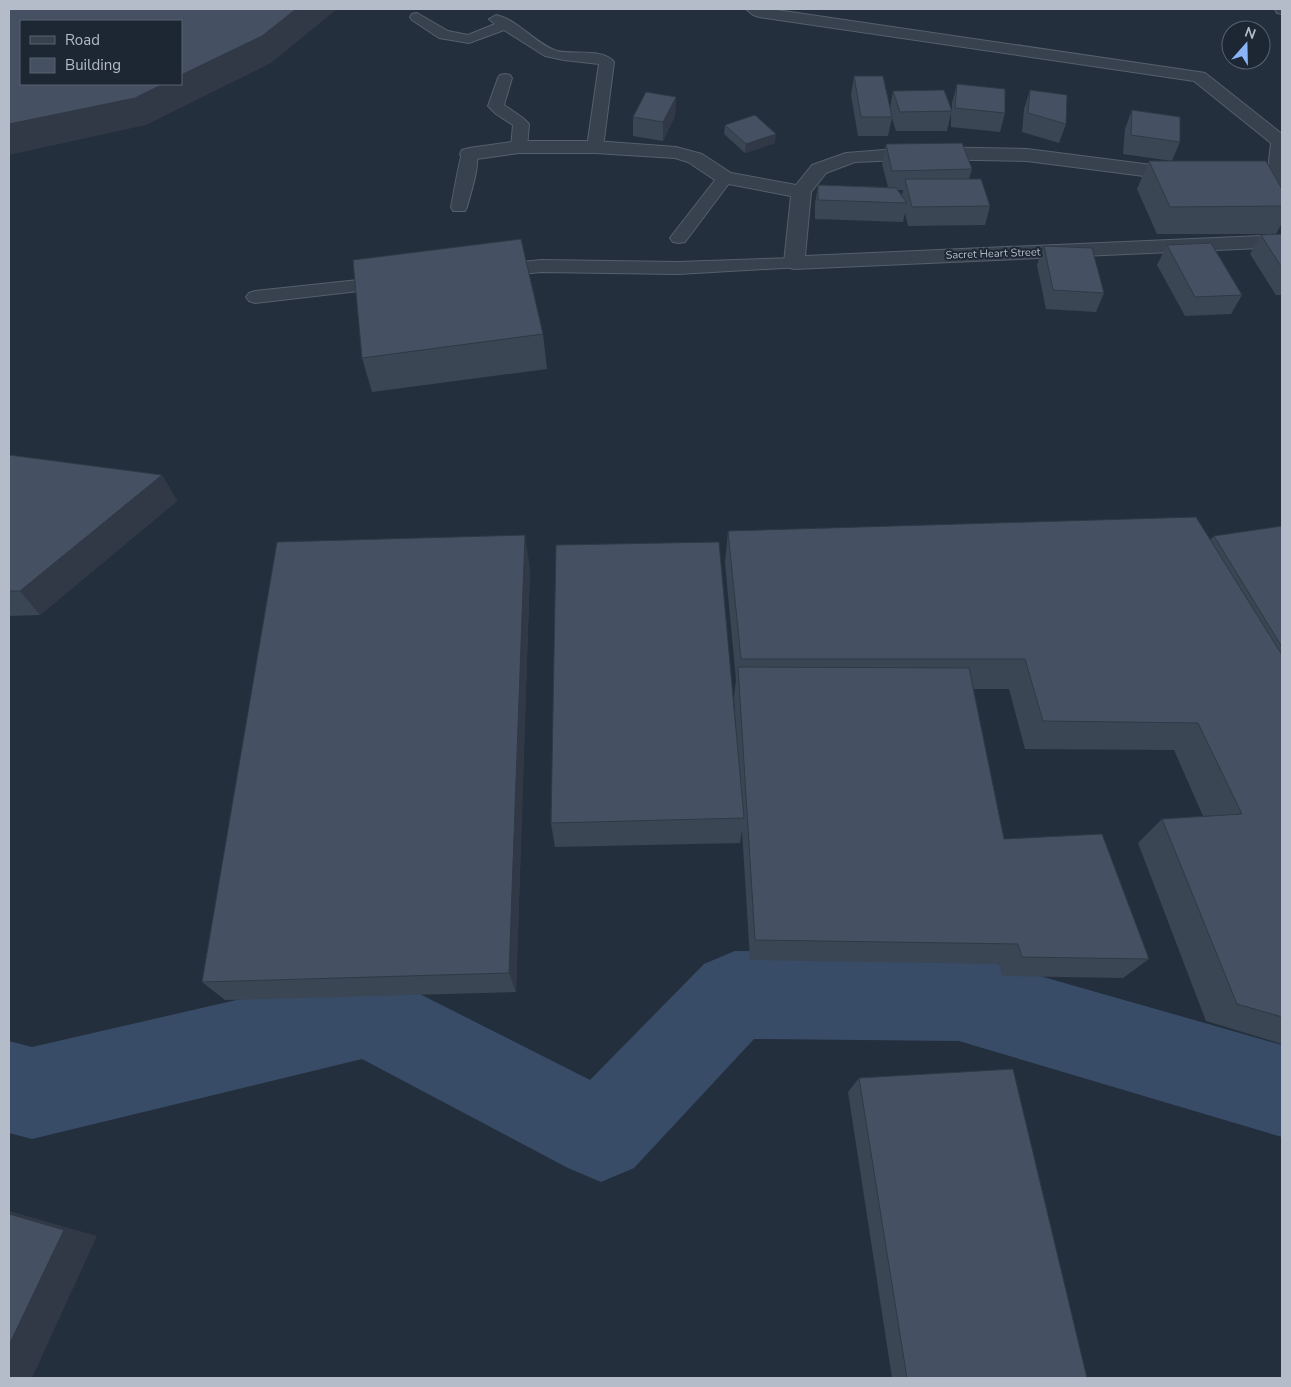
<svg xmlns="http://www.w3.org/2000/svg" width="1291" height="1387" font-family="'Nunito Sans',sans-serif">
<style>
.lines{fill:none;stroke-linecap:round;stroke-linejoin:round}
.river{fill:#394c67;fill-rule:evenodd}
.lane-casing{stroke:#565f6c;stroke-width:2}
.street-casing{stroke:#565f6c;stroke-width:2}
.lane{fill:#38414e;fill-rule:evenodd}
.street{fill:#38414e;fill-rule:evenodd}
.wall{fill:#3b4654;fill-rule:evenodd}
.shaded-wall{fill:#303945}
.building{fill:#455162;stroke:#303945}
.labels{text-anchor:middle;stroke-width:4;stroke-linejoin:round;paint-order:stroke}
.far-street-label{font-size:11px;fill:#b4bcc9;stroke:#1d2633}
</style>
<rect width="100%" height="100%" fill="#242f3e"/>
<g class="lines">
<!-- river -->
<path class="river" d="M735 951 959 953 1282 1045V1137L959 1041 754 1039 634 1168 601 1182 568 1168 362 1059 32 1139 9 1133V1041L32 1047 367 970 398 983 590 1080 704 964Z"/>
<!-- lane casing -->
<g class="lane-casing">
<path id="lane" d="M1275 9H1282V14L1277 13Z
M417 13 448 31 468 35 495 24 489 19 496 15C519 20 535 44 557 51 573 55 604 48 614 62L603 147 601 150H589L587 147 599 64 564 60 545 56 504 30 469 43 439 38 412 20 410 17 412 14Z
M505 74 510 75 512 78 504 105 523 118 529 124 527 147 525 150H513L511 147 513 125 496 114 488 106 498 78 500 75Z
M469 149 475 151C482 161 470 195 467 207L465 211H453L451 207C453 198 460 155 463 151Z
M725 173 731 175 733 178 685 242 679 243 673 242 670 238 673 234 719 175Z
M794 258 800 259 803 263 800 267 678 274 541 272 495 277 489 275 486 271 489 267 495 265 541 260 678 262Z
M387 277 393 279 396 283 393 287 255 303 249 301 246 297 249 293 255 291Z"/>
</g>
<!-- street casing -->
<g class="street-casing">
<path id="street" d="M746 9H770L1199 72 1205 73 1282 134V191L1276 193 1269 191 1266 187 1271 143 1194 81 759 17 753 15Z
M519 141H595L676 147 702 154 731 173 796 185 812 165 846 153 923 147 1027 149 1183 169 1190 171 1192 175 1190 179 1183 181 1027 161 923 159 855 162 826 173 811 192 805 256 1282 235V247L794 269 787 267 784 263 791 196 718 182 688 162 675 158 595 153H519L469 160 462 158 460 154 462 150 469 148Z"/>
</g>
<!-- lane -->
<use href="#lane" class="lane"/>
<!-- street -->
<use href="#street" class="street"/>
</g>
<!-- wall -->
<path class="wall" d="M854 76 890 108 893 91 952 111V103L957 84 1005 113 1000 132 951 127V113L947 131H896L892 118 888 136H858L851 95Z
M1030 90 1066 124 1059 143 1022 132 1024 109Z
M676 97 675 116 663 141 633 136V117Z
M1132 110 1180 142 1172 161 1123 154 1125 129Z
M725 125 775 143 745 153 724 134Z
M886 144 972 169 969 179 990 206 985 225 908 226 905 213 903 222 815 219V204L818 185 888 187 882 164ZM898 190H903L902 195Z
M1149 161 1282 189V223L1276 234H1282V295H1276L1250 254 1261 235 1274 234H1157L1137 189Z
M1167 245 1242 295 1231 314 1185 316 1157 265Z
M1044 246 1104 293 1096 312 1046 309 1037 265Z
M543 334 547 369 372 392 362 358Z
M9 455 162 475 177 501 40 615 9 616Z
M1282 526V1044L1206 1021 1138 843 1162 819 1203 816 1174 750 1025 749 1009 689H973L1004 839 1149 959 1123 978 1002 976 999 964 750 960 742 830 740 843 555 847 551 823 736 730 734 697 736 680 725 563 728 531 1210 540 1214 536Z
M530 568 516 992 225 1000 202 982Z
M859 1078 1087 1378H892L848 1092Z"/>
<!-- shaded-wall -->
<path class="shaded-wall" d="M296 9H337L271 63 146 125 9 155V124L163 84H181V75Z
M676 97 675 116 663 141V122Z
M776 134 775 143 745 153 746 144Z
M162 475 177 501 40 615 20 591Z
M525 535 530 568 516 992 509 973Z
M9 1211 97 1236 32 1378H9Z"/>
<!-- building -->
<path class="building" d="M9 9H296L262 36 181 75V21H21V84H163L135 98 9 124Z
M854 76H883L892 117H861Z
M957 84 1005 89V113L955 108Z
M944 90 952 111 900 112 893 91Z
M1030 90 1067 95 1066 124 1028 113Z
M646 92 676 97 663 122 633 117Z
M1132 110 1180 117V142L1131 135Z
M755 115 776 134 746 144 725 125Z
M962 143 972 169 892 171 886 144Z
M1149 161H1266L1282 189V206L1170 207Z
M905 179H981L990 206 912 207Z
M818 185 896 188 907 203 818 200Z
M1282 234V268L1261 235Z
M521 239 543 334 362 358 353 260Z
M1211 243 1242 295 1195 297 1167 245Z
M1044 246 1092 248 1104 293 1053 290Z
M9 455 162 475 20 591H9Z
M1196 517 1282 655V1017L1237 1004 1162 819 1242 814 1198 723 1043 721 1025 659H741L728 531Z
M1282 526V647L1214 536Z
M525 535 509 973 202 982 277 542Z
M719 542 744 818 551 823 556 545Z
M738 667 969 668 1004 839 1102 834 1149 959 1022 957 1018 944 755 940Z
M1013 1069 1087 1378H907L859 1078Z
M9 1214 64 1230 9 1345Z"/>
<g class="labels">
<!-- far-street labels -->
<g class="far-street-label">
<text transform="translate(993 253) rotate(-2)" y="4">Sacret Heart Street</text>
</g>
</g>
<!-- border -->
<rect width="1291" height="1387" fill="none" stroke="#b4bcc9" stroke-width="20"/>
<!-- legend -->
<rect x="20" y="20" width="162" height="65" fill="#1d2633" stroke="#59626f"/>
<rect x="30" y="36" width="25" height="8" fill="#38414e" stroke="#59626f"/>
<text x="65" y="45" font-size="15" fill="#b4bcc9">Road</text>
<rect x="30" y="58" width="25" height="15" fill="#455162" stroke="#59626f"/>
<text x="65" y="70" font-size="15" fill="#b4bcc9">Building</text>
<!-- north arrow -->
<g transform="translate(1246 45) rotate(20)"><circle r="24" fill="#1d2633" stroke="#59626f"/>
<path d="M0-4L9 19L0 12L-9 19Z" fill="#8ab4f8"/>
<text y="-8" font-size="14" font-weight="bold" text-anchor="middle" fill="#b4bcc9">N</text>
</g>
</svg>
